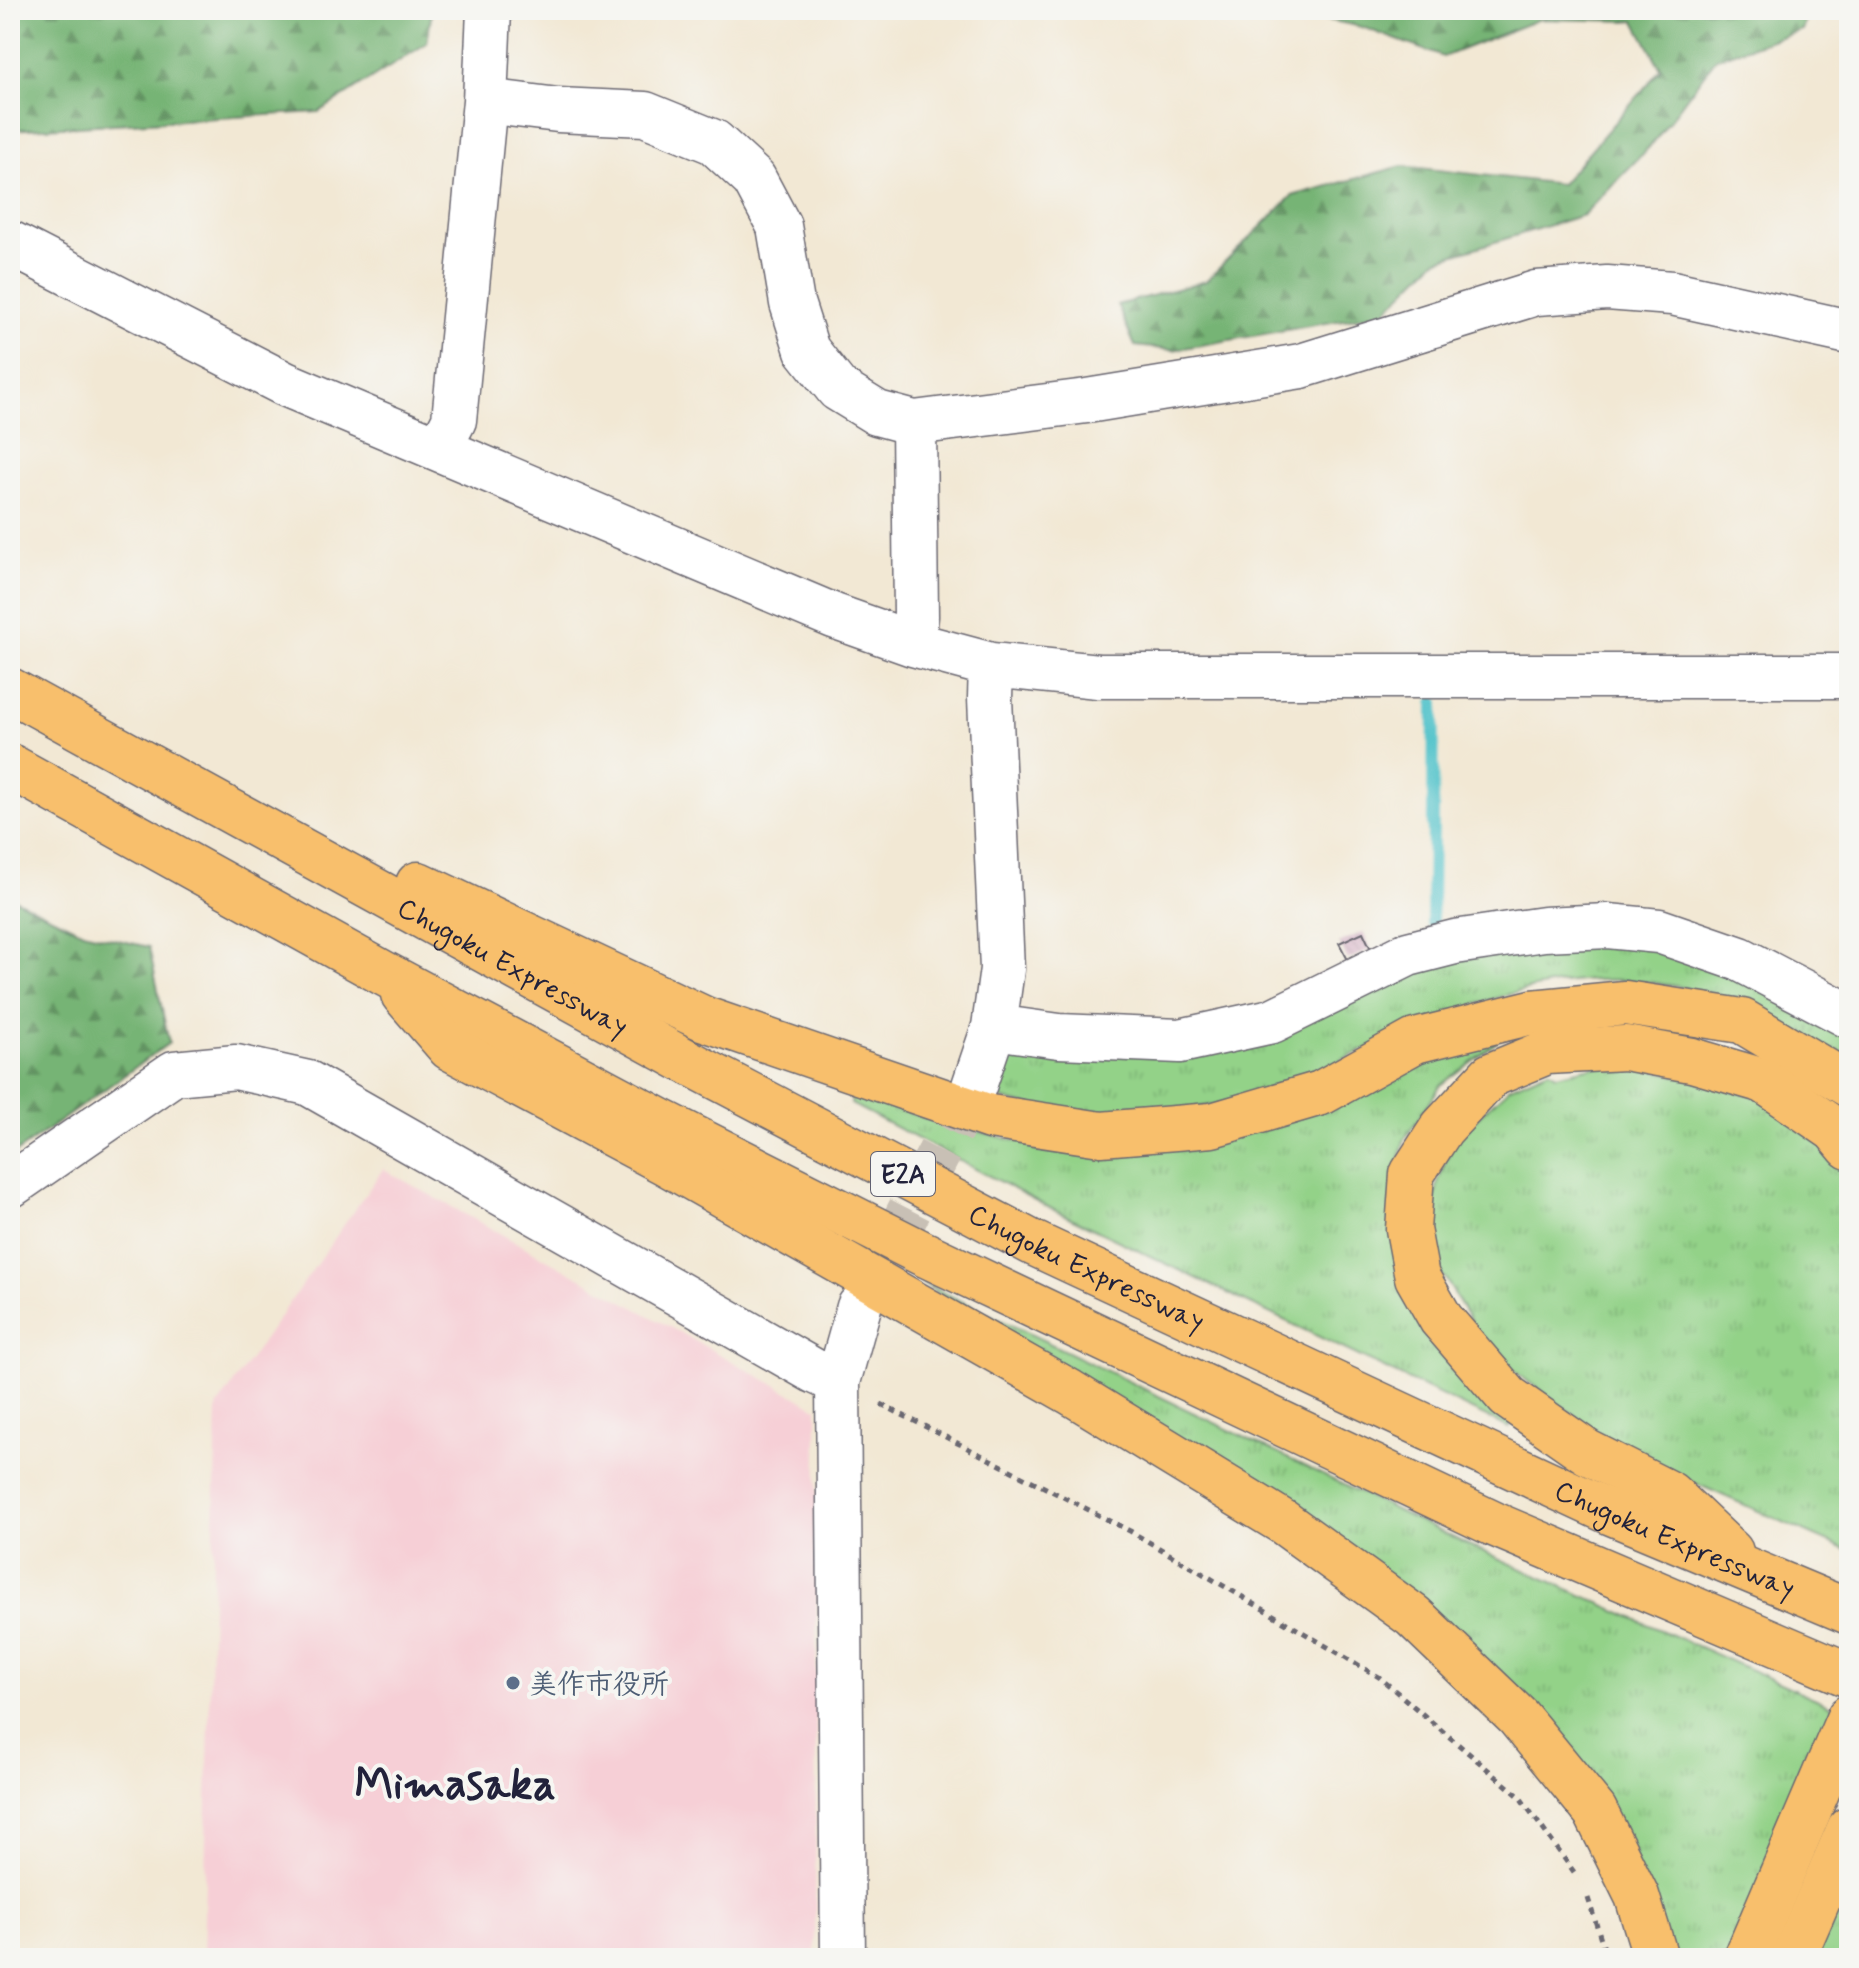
<svg xmlns="http://www.w3.org/2000/svg" width="1859" height="1968" font-family="Mynerve,'Klee One',sans-serif">
<style>
.built{fill:#f6cfd6}
.grass{fill:url(#grass-tufts);stroke:#5a7a62;stroke-width:2}
.forest{fill:url(#forest-firs);stroke:#4c6b58;stroke-width:2}
.lines{fill:none;stroke-linecap:round;stroke-linejoin:round}
.stream{stroke:#58c5cc;stroke-width:12}
.building{fill:url(#building-back-hatch)}
.minor-tunnel{stroke:#c8c0b5;stroke-width:44;stroke-dasharray:44 22;stroke-linecap:butt}
.minor-casing{stroke:#6b6771;stroke-width:47}
.highway-casing{stroke:#6b6771;stroke-width:47}
.path{stroke:#6b6771;stroke-width:5;stroke-dasharray:6 6;stroke-linecap:butt}
.minor{stroke:#fff;stroke-width:44}
.highway{stroke:#f8bf6c;stroke-width:44}
.service-dot{fill:#5c6f8a;stroke:#f6f6f2;stroke-width:3}
.labels{text-anchor:middle;stroke-width:8;stroke-linejoin:round;paint-order:stroke}
.shield{fill:#f6f6f2;stroke:#626272;stroke-width:2}
.shield-label{font-size:26px;font-weight:bold;fill:#22223b}
.street-label{font-size:28px;fill:#22223b;stroke:#f6f6f2}
.service-label{font-size:28px;font-weight:bold;fill:#4e5e75;stroke:#f6f6f2;text-anchor:start}
.town-label{font-size:44px;font-weight:bold;fill:#22223b;stroke:#f6f6f2}
</style>
<defs>
<pattern id="grass-tufts" width="24" height="20" patternUnits="userSpaceOnUse" patternTransform="scale(2)"><rect width="24" height="20" fill="#93d288"/><path d="M3 7l-1-3M5 7V3M7 7l1-3M15 17l-1-3M17 17v-4M19 17l1-3" fill="none" stroke="#7eb476"/></pattern>
<pattern id="forest-firs" width="22" height="20" patternUnits="userSpaceOnUse" patternTransform="scale(2)"><rect width="22" height="20" fill="#76b474"/><path d="M5 1l3.5 6h-7zM16 11l3.5 6h-7z" fill="#609260"/></pattern>
<pattern id="building-back-hatch" width="6" height="6" patternUnits="userSpaceOnUse" patternTransform="scale(2)"><rect width="6" height="6" fill="#c892b2"/><path d="M-1 5l2 2M0 0l6 6M5-1l2 2" fill="none" stroke="#a27792"/></pattern>
</defs>
<rect width="100%" height="100%" fill="#f6f6f2"/>
<filter id="ink" filterUnits="userSpaceOnUse"><feTurbulence type="fractalNoise" baseFrequency=".0125" numOctaves="2"/><feDisplacementMap in="SourceGraphic" scale="16" xChannelSelector="R" yChannelSelector="G"/><feConvolveMatrix kernelMatrix="1 2 1 2 8 2 1 2 1" color-interpolation-filters="sRGB"/></filter>
<filter id="wash" filterUnits="userSpaceOnUse"><feTurbulence type="fractalNoise" baseFrequency=".006" numOctaves="4" result="noise"/><feDisplacementMap in="SourceGraphic" scale="32" xChannelSelector="R" yChannelSelector="G"/><feGaussianBlur stdDeviation="1.8" result="paint"/><feColorMatrix in="noise" values="0 0 0 0 0 0 0 0 0 0 0 0 0 0 0 0 0 1.4 0 .05"/><feComposite in="paint" operator="in"/></filter>
<g filter="url(#wash)">
<rect width="100%" height="100%" fill="#f2e8d4"/>
<!-- built -->
<path class="built" d="M383 1169 817 1408 815 1958H203L217 1407Z"/>
<!-- grass -->
<path class="grass" d="M1607 936 1757 977 1849 1033V1065C1816 1046 1783 1025 1749 1008 1718 992 1671 984 1637 981 1499 969 1382 1051 1256 1094 1205 1111 1147 1114 1094 1112 1058 1110 1020 1107 987 1093L1001 1056 1018 1046 1139 1053 1403 969Z
M1497 1042 1441 1085 1404 1140 1392 1195 1402 1293 1426 1338 1475 1395 1512 1422 1509 1428 1052 1209 851 1104 852 1094 922 1117 1016 1141 1337 1103 1430 1059Z
M1619 1061 1759 1097 1849 1167V1551L1654 1465 1596 1431 1511 1369 1479 1335 1445 1278 1440 1275 1431 1222 1438 1182 1455 1138 1510 1087 1549 1070 1556 1075Z
M920 1281 1466 1544 1839 1709 1732 1958H1672L1564 1742Z
M1849 1864V1958H1808Z"/>
<!-- forest -->
<path class="forest" d="M10 10H432L427 43 319 112 10 130Z
M1280 10H1809L1802 30 1716 58 1653 143 1583 215 1436 260 1383 313 1173 350 1135 346 1117 305 1206 281 1292 196 1402 166 1561 184 1661 69 1635 21 1540 19 1443 57 1362 27Z
M10 897 83 932 149 947 169 1043 10 1157Z"/>
<g class="lines">
<!-- stream -->
<path class="stream" d="M1432 922 1434 703
M998 1072 1008 1056 1030 1049"/>
</g>
<g id="blocks">
<!-- building -->
<path class="building" d="M1363 932 1371 949 1348 960 1339 943Z"/>
</g>
</g>
<g filter="url(#ink)">
<use href="#blocks" fill-opacity="0" stroke="#6b6771" stroke-width="2"/>
<g class="lines">
<!-- minor-tunnel -->
<path class="minor-tunnel" d="M859 1307 974 1086"/>
<!-- minor casing -->
<g class="minor-casing">
<path id="minor" d="M485 101 558 110 645 114 714 142 754 179 779 226 792 303 807 350 838 389 877 413 914 423 1087 401 1301 366 1536 293 1607 288 1672 293 1849 332
M10 243 285 384 834 616 913 644 991 665 1098 676H1849
M439 449 454 420 485 101 489 10
M913 644 916 616 914 423
M994 1027 1059 1036 1180 1041 1272 1021 1408 954 1455 942 1544 929 1608 926 1659 931 1740 959 1849 1016
M974 1086 994 1027 1002 969 990 698 991 665
M10 1186 174 1073 236 1067 308 1083 814 1371 838 1382
M843 1958 838 1382 859 1307"/>
</g>
<!-- highway casing -->
<g class="highway-casing">
<g id="highway">
<path id="s1" d="M10 690 684 1060 1033 1243 1612 1513 1849 1612"/>
<path d="M10 766 385 974 659 1120 922 1253 1494 1524 1849 1675"/>
<path d="M418 884 705 1019 990 1117 1101 1134 1212 1125 1321 1093 1415 1041 1532 1012 1625 1003 1742 1021 1849 1085"/>
<path d="M403 994 450 1048 666 1163 1070 1392 1283 1522 1413 1616 1518 1717 1595 1811 1637 1896 1656 1958"/>
<path d="M1731 1552 1670 1494 1587 1452 1508 1397 1441 1319 1417 1277 1408 1229 1412 1174 1442 1128 1491 1075 1547 1052 1625 1048 1692 1060 1764 1081 1835 1130 1849 1147"/>
<path d="M1746 1958 1849 1717"/>
<path d="M1793 1958 1849 1829"/>
</g>
</g>
<!-- path -->
<path class="path" d="M881 1404 1130 1531 1379 1677 1519 1796 1574 1872
M1588 1898 1607 1958"/>
<!-- minor -->
<use href="#minor" class="minor"/>
<!-- highway -->
<use href="#highway" class="highway"/>
</g>
</g>
<!-- markers -->
<circle class="service-dot" cx="513" cy="1683" r="8"/>
<g class="labels">
<!-- shield labels -->
<rect class="shield" x="871" y="1152" width="64" height="44" rx="6"/>
<g class="shield-label">
<text x="903" y="1183">E2A</text>
</g>
<!-- street labels -->
<g class="street-label">
<text dy="10" stroke="none"><textPath href="#s1" startOffset="574">Chugoku Expressway</textPath></text>
<text dy="10" stroke="none"><textPath href="#s1" startOffset="1222">Chugoku Expressway</textPath></text>
<text dy="10" stroke="none"><textPath href="#s1" startOffset="1870">Chugoku Expressway</textPath></text>
</g>
<!-- service labels -->
<g class="service-label">
<text x="529" y="1693">美作市役所</text>
</g>
<!-- town labels -->
<g class="town-label">
<text x="455" y="1798">Mimasaka</text>
</g>
</g>
<!-- margin -->
<rect width="1859" height="1968" fill="none" stroke="#f6f6f2" stroke-width="40"/>
</svg>
